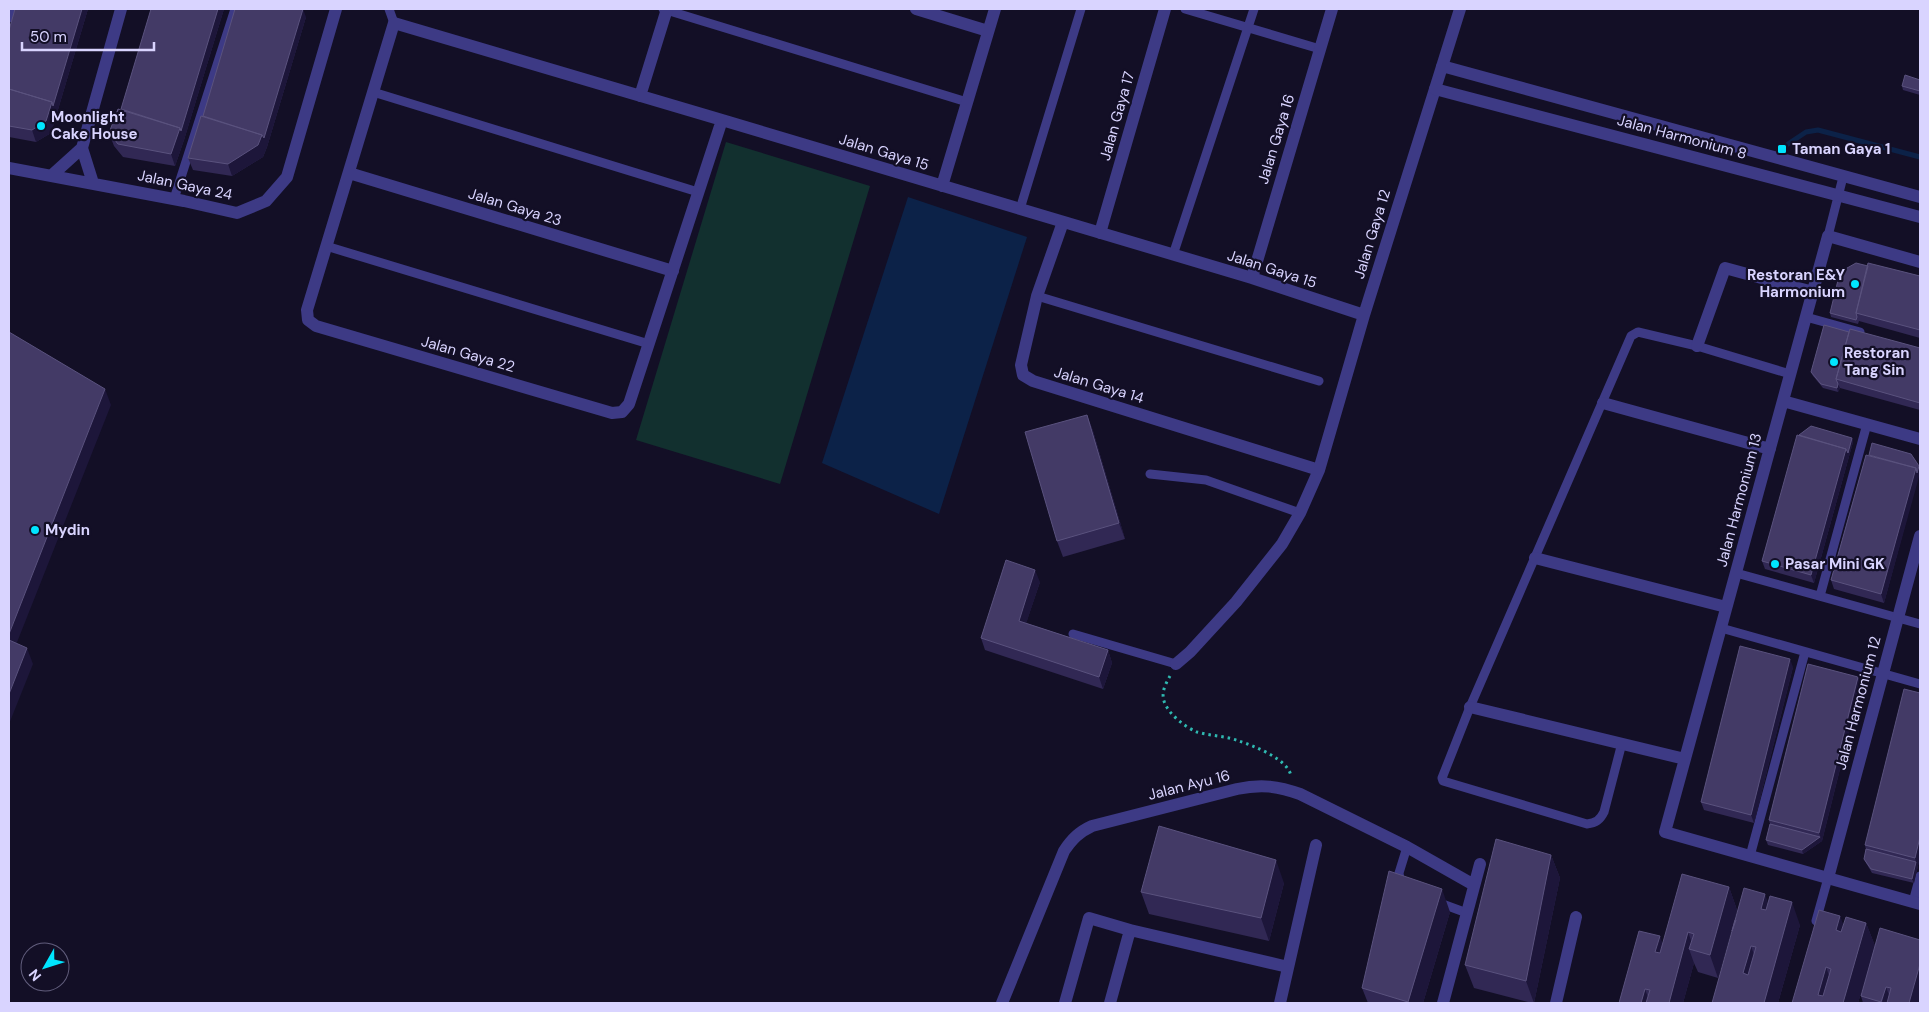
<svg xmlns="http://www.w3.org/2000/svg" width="1929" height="1012" font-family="'DM Sans',sans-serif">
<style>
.green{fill:#12302f}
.water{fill:#0c2248}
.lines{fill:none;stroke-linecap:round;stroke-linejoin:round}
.stream{stroke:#0c2248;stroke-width:5}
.path{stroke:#2fb8b0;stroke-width:3;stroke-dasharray:2.5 4;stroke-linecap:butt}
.service{stroke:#3d3a85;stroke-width:9}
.minor{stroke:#3d3a85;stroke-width:12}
.tertiary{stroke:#3d3a85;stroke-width:12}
.wall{fill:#312854}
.shaded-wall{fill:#1d163a}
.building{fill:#433a66;stroke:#5a527e;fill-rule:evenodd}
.poi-dot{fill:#00e5ff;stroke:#130f26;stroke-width:2}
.labels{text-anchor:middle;stroke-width:4.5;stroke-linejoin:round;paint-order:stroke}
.street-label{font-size:15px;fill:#d9d4ff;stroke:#130f26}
.poi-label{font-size:15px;font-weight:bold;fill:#d9d4ff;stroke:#130f26;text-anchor:start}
</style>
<rect width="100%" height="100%" fill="#130f26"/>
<!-- green -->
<path class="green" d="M726 142 870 186 780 484 636 440Z"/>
<!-- water -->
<path class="water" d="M908 197 1027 237 939 514 822 463Z"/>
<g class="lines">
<!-- stream -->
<path class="stream" d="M1788 144 1806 132 1818 130 1920 157"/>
<!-- path -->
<path class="path" d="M1170 676C1166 683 1161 692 1164 701 1168 714 1185 727 1197 732 1211 736 1226 736 1239 741 1254 746 1288 759 1291 776"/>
<!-- service -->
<path class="service" d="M389 9 394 23
M663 9 967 102
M1185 9 1320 49
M9 18 12 9
M373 92 698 192
M174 199 235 9
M1020 209 1081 9
M1828 236 1843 177
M326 246 649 344
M1173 255 1254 9
M1037 296 1319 381
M1806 317 1860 332
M1150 474 1206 480 1300 513
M1736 573 1920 624
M1820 596 1867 424
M1721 628 1920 684
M1073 634 1176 664
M1622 743 1604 812C1600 820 1596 823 1587 824L1443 781 1442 778 1470 707 1631 336 1638 332 1697 346 1790 374
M1750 856 1805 652
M1401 885 1399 873 1407 847
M1437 902 1467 913
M1913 902 1920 876
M1816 921 1828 878"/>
<!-- minor -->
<path class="minor" d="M916 9 988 31
M640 96 667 9
M722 120 629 404 622 412 612 413 316 326 308 320 307 310 394 23 722 120 1252 278 1364 315
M82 148 93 183
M9 168 184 201 237 213 266 201 287 177 336 9
M349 173 673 271
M51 176 82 148 121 9
M942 186 995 9
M1063 222 1037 296 1021 365 1023 375 1033 381 1319 470
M1100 233 1165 9
M1920 262 1828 236 1665 832 1920 904
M1252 278 1332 9
M1697 346 1725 268 1813 292
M1783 401 1920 439
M1603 403 1770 449
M1535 558 1726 607
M1176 664 1190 652 1236 602 1282 544 1300 513 1319 470 1364 315 1435 89
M1470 707 1685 759
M1828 878 1920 536
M1130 930 1288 967
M1002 1003 1064 851C1072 839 1079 832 1092 826L1237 789C1261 784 1278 786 1300 794L1407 847 1474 885
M1065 1003 1089 918 1130 930 1110 1003
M1280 1003 1316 845
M1443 1003 1480 864
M1556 1003 1576 917"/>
<!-- tertiary -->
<path class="tertiary" d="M1460 9 1435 89 1920 217
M1442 66 1920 197"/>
</g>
<!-- wall -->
<path class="wall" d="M15 9H88L51 133 36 142 9 137V30Z
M224 9 184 140 175 166 123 157 114 146 109 133 121 109Z
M306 17 267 147 263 157 232 176 193 170 188 158 203 116Z
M1920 80V95L1903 90 1902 86Z
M1868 266 1920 276V338L1859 321 1858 324 1831 317 1830 313Z
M1849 332 1920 348V410L1840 388 1838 392 1823 388 1813 376 1811 372Z
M1087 415 1093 431 1125 539 1063 557 1057 541Z
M1799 435 1852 438 1853 442 1814 583 1765 569 1762 561Z
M1866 455 1920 470 1884 603 1834 589 1831 580Z
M1040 582 1026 623 1108 650 1112 663 1103 689 985 650 981 638Z
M1793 667 1754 823 1704 810 1701 802Z
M1858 677 1861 685 1822 841 1803 854 1768 845 1766 840 1770 824 1769 820Z
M1920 693V857L1914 883 1872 873 1866 863 1864 859 1866 850 1865 845Z
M1551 855 1560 878 1534 1003H1532L1474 988 1465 965Z
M1284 883 1269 941 1149 914 1141 892Z
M1729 887 1737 910 1718 978 1698 972 1694 963 1683 1003H1619L1663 945Z
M1768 903 1800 925 1778 1003H1712L1732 933V931L1736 920Z
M1450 912 1423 1003H1368L1362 988Z
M1866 923 1875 946 1920 1003H1863L1861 996 1874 949 1858 1003H1792L1843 925Z"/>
<!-- shaded-wall -->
<path class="shaded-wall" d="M82 9H88L51 133 36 142 32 130Z
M218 9H224L184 140 175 166 171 154Z
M303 9 306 17 267 147 263 157 232 176 228 164Z
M1838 384 1840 388 1838 392 1837 388Z
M105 389 111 405 12 655 9 645V634Z
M1087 415 1093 431 1125 539 1119 523Z
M1852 438 1853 442 1814 583 1811 575 1846 449Z
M1919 466 1920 471 1919 477 1917 473Z
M1916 468 1919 477 1884 603 1881 594Z
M1035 570 1040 582 1023 633 1019 621Z
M27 648 33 664 9 724V694Z
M1108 650 1112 663 1103 689 1099 677Z
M1790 659 1793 667 1754 823 1751 815Z
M1858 677 1861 685 1822 841 1819 833Z
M1820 837 1822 841 1803 854 1802 850Z
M1920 837V857L1914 883 1912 879 1916 862 1915 858Z
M1551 855 1560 878 1534 1003 1526 981Z
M1276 860 1284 883 1269 941 1261 918Z
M1729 887 1737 910 1718 978 1710 955Z
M1442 889 1450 912 1423 1003H1408Z
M1765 894 1773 917 1761 909Z
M1792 902 1800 925 1778 1003H1764Z
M1840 916 1849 939 1836 930Z
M1866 923 1875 946 1858 1003H1843Z
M1688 932 1695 951 1689 949 1694 963 1683 1003H1669Z
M1660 936 1668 959 1655 952Z
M1751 946 1759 969 1751 996 1743 973Z
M1920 964V1003H1909Z
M1826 967 1834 990 1830 1003 1818 995Z
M1886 987 1892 1003H1882Z
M1645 989 1650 1003H1641Z"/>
<!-- building -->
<path class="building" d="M15 9H82L53 106 52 102 9 89V30Z
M151 9H218L181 131 180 128 121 109Z
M235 9H303L264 138 262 135 203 116Z
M1905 75 1920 80V91L1902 86Z
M9 89 52 102 46 121 32 130 9 126Z
M118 109 180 128 171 154 118 144 109 133Z
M201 116 262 135 258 145 228 164 188 158Z
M1856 263 1868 266 1856 313 1857 317 1856 320 1830 313 1840 272Z
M1868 263 1920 276V330L1856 313Z
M1824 325 1849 332 1836 379 1838 384 1837 388 1821 384 1811 372Z
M1850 329 1920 348V403L1836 379Z
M9 332 105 389 9 634Z
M1087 415 1119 523 1057 541 1025 432Z
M1811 426 1852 438 1848 453 1846 449 1799 435Z
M1797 435 1846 449 1811 575 1762 561Z
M1872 443 1911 454 1919 466 1917 473 1916 468 1869 455Z
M1866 455 1916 468 1881 594 1831 580Z
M1006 560 1035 570 1019 621 1108 650 1099 677 981 638Z
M9 640 27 648 9 694Z
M1740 646 1790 659 1751 815 1701 802Z
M1808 664 1858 677 1819 833 1769 820Z
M1904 689 1920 693V837L1915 858 1865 845Z
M1770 824 1820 837 1802 850 1766 840Z
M1159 826 1276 860 1261 918 1141 892Z
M1496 839 1551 855 1526 981 1465 965Z
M1866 849 1916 862 1912 879 1871 869 1864 859Z
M1389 871 1442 889 1408 1002 1362 988Z
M1682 874 1729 887 1710 955 1689 949 1694 934 1688 932 1669 1003H1646L1650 990 1645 989 1641 1003H1619L1639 931 1660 936 1655 952 1660 953Z
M1744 888 1765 894 1761 909 1766 910 1770 896 1792 902 1764 1003H1712ZM1751 946 1756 947 1748 975 1743 973Z
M1819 910 1840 916 1836 930 1841 932 1846 917 1866 923 1843 1003H1792ZM1826 967 1831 969 1823 996 1818 995Z
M1735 920H1736L1732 931Z
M1880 928 1920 940V964L1909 1003H1887L1891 988 1886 987 1881 1002 1861 996Z"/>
<!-- markers -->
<g class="poi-dot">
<circle cx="41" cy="126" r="5"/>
<rect x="1777" y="144" width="10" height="10" rx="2.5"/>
<circle cx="1855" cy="284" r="5"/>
<circle cx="1834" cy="362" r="5"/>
<circle cx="35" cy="530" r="5"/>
<circle cx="1775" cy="564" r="5"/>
</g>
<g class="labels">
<!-- street labels -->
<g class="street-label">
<text transform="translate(1117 116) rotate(-74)" y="5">Jalan Gaya 17</text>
<text transform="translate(1682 137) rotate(15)" y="5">Jalan Harmonium 8</text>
<text transform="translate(1276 139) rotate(-73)" y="5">Jalan Gaya 16</text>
<text transform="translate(884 152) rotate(17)" y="5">Jalan Gaya 15</text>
<text transform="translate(185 185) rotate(12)" y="5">Jalan Gaya 24</text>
<text transform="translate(515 207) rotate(17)" y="5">Jalan Gaya 23</text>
<text transform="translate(1372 234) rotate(-73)" y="5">Jalan Gaya 12</text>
<text transform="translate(1272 269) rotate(18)" y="5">Jalan Gaya 15</text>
<text transform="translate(468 354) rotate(16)" y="5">Jalan Gaya 22</text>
<text transform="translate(1099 385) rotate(17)" y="5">Jalan Gaya 14</text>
<text transform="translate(1739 500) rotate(-75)" y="5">Jalan Harmonium 13</text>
<text transform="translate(1858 703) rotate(-75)" y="5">Jalan Harmonium 12</text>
<text transform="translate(1189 785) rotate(-14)" y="5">Jalan Ayu 16</text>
</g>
<!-- poi labels -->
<g class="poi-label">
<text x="51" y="122">Moonlight<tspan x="51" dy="17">Cake House</tspan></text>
<text x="1792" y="154">Taman Gaya 1</text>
<text x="1845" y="280" text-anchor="end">Restoran E&amp;Y<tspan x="1845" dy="17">Harmonium</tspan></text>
<text x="1844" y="358">Restoran<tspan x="1844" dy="17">Tang Sin</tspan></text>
<text x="45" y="535">Mydin</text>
<text x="1785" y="569">Pasar Mini GK</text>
</g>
</g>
<!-- border -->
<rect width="1929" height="1012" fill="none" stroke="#d9d4ff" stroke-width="20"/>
<!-- north arrow -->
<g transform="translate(45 967) rotate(231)"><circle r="24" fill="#130f26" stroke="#625e7d"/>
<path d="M0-4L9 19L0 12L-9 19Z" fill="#00e5ff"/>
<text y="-8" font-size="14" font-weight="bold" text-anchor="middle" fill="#d9d4ff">N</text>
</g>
<!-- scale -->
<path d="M22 42v8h132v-8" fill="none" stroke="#d9d4ff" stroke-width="2.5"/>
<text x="30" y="42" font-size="15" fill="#d9d4ff" stroke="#130f26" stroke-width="4" paint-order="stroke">50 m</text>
</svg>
